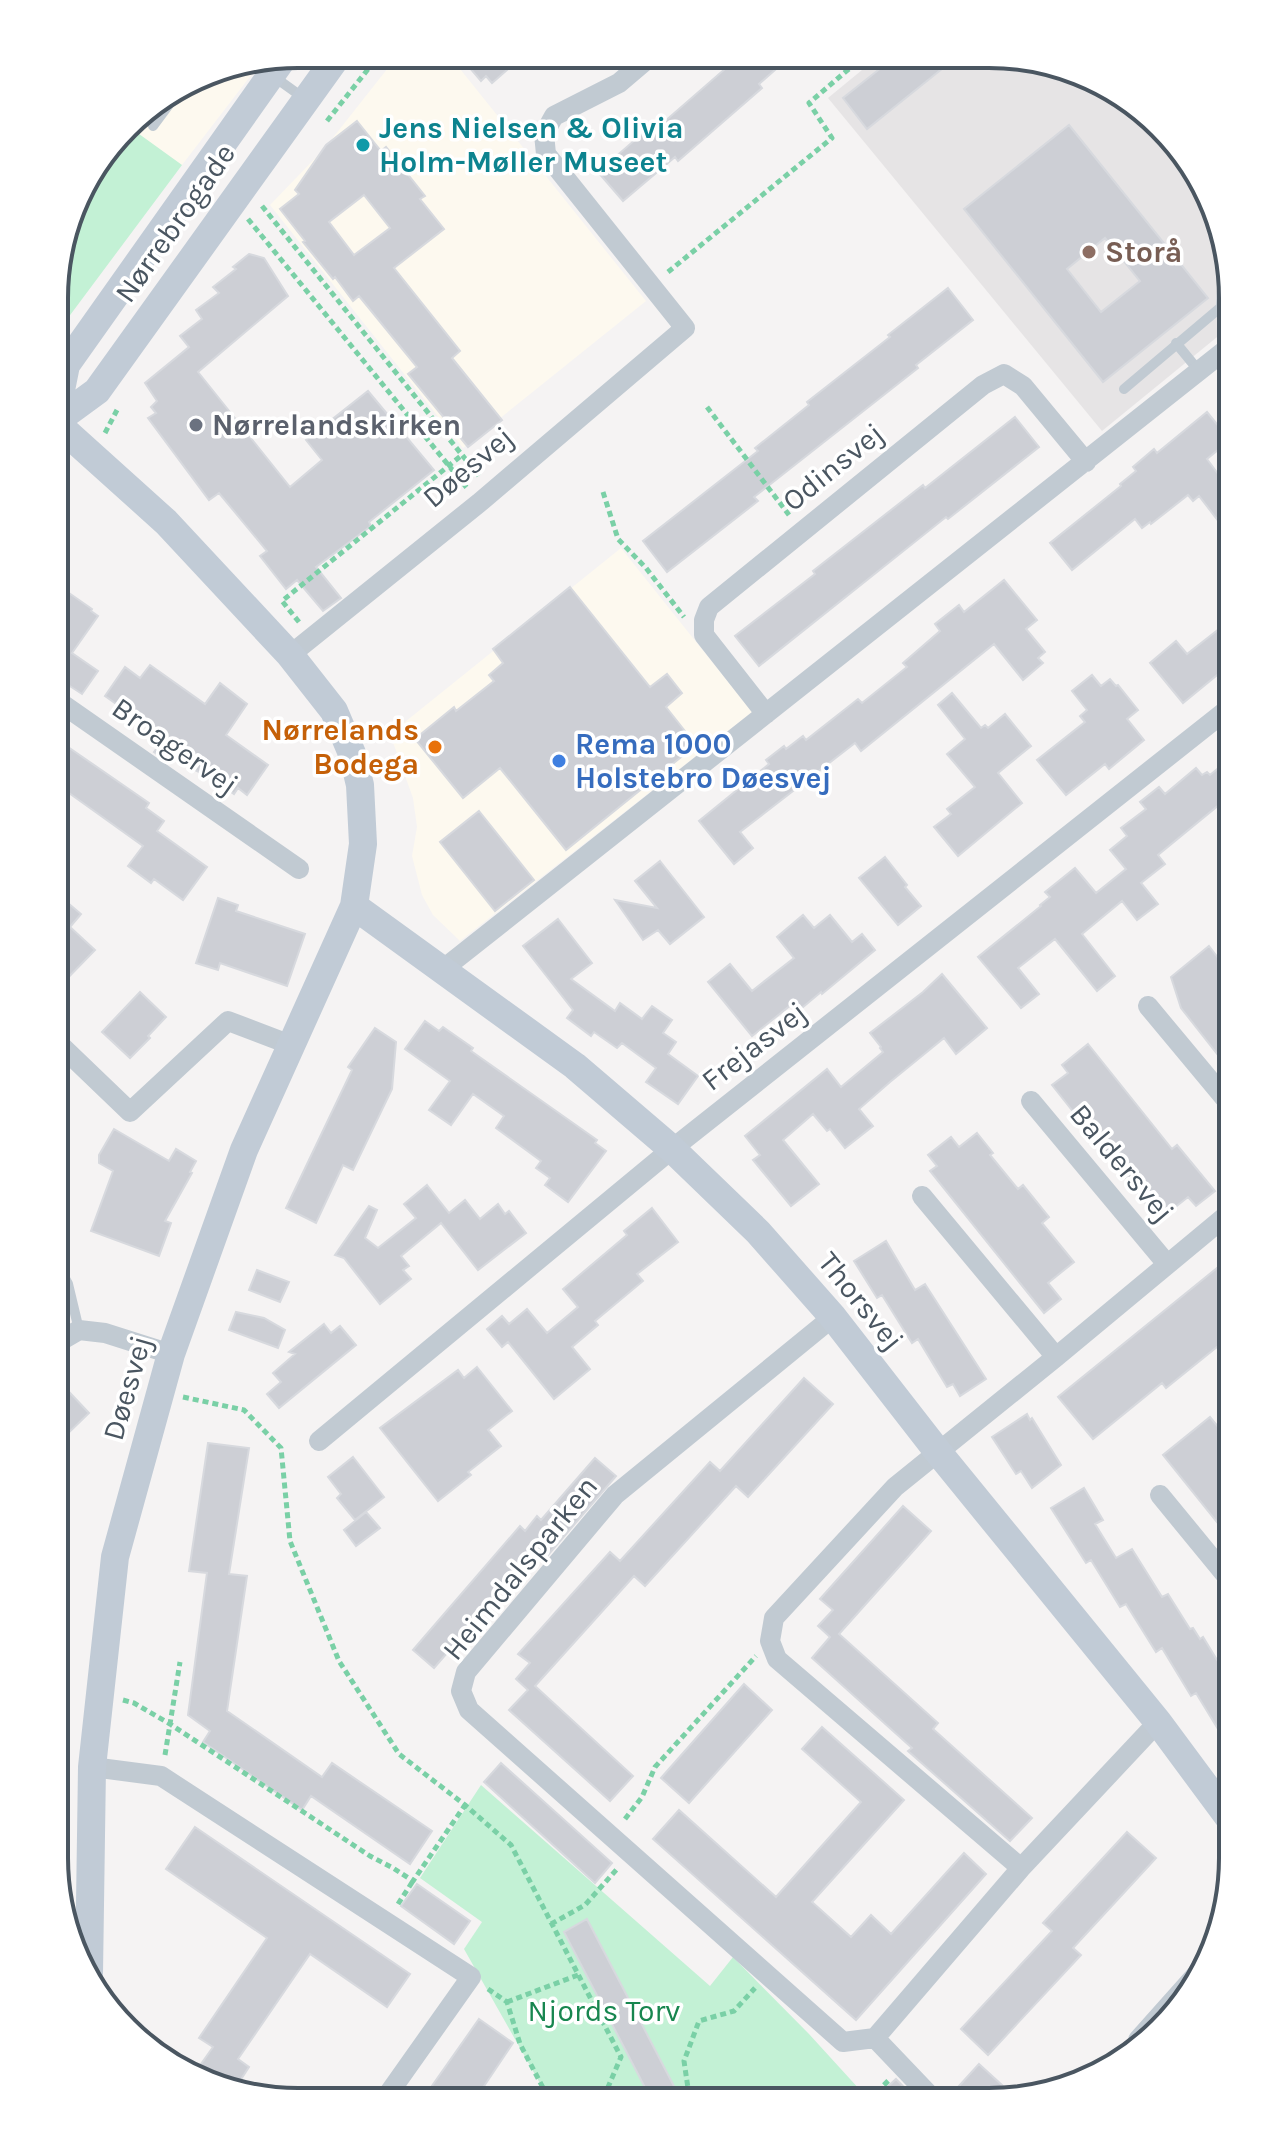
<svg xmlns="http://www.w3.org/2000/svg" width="1287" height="2156" font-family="Karla,sans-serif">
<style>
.commercial{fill:#fdf9ef}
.education{fill:#e6e4e5}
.green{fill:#c3f1d5}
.building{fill:#cdcfd5;stroke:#d7d9de;stroke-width:2;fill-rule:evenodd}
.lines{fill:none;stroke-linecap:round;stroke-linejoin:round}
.path{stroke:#7ad0a6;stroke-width:5;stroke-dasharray:6 4;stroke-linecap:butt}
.lane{stroke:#c1cad2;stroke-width:10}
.street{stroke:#c1cad2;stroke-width:20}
.secondary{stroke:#c1cbd6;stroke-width:28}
.culture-dot{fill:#0f9aa8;stroke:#fff;stroke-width:3}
.education-dot{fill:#8d6e63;stroke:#fff;stroke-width:3}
.worship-dot{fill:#6b7280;stroke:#fff;stroke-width:3}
.food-dot{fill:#e8710a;stroke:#fff;stroke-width:3}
.shop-dot{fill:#3f7fe0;stroke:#fff;stroke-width:3}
.labels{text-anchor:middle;stroke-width:7;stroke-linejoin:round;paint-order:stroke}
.culture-label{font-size:30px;font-weight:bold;fill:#0d838f;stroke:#fff;text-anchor:start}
.street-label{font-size:30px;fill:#4a5661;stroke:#fff}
.education-label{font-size:30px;font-weight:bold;fill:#785e54;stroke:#fff;text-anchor:start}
.worship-label{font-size:30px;font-weight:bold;fill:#5b616d;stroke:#fff;text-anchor:start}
.food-label{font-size:30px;font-weight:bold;fill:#c56008;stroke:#fff;text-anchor:end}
.shop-label{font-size:30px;font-weight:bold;fill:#366cbe;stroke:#fff;text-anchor:start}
.park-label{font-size:30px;fill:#17864f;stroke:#fff}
.rim{fill:none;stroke:#4a5661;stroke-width:4}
</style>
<rect width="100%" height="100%" fill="#f5f3f3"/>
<!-- commercial -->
<path class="commercial" d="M399 54H448L646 301 463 448 270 205 324 149Z
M262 61 182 165 128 127 137 115 205 72Z
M621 548 752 712 460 941 433 915 422 895 412 856 417 827 413 798 390 734Z"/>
<!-- education -->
<path class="education" d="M879 56H1021L1138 105 1215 205 1233 298V324L1102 431 828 98Z"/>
<!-- green -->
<path class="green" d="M128 126 182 165 56 334V267L79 190Z
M481 1785 710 1986 733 1957 809 2034 871 2102 550 2101 464 1949 482 1922 420 1878Z"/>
<!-- building -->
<path class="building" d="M458 54H468L512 55 501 64 507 70 492 83 486 76 481 81Z
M741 55H792L759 84 762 88 678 161 675 157 623 201 598 172 652 125 656 129Z
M896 56H958L867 129 843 98Z
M357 121 381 151 386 147 425 196 420 199 444 229 394 268 460 351 452 358 502 420 468 447 408 374 417 367 359 296 353 301 335 277 333 279 303 242 305 241 280 209 299 194 295 190 326 145ZM364 195 390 228 354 255 329 222Z
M1069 125 1208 298 1103 382 964 209ZM1105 238 1140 281 1101 312 1067 269Z
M249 254 264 258 288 296 198 372 290 487 322 460 306 440 368 391 434 470 369 522 371 526 316 567 341 598 323 611 297 580 286 589 260 556 267 551 219 493 209 500 148 418 156 413 151 407 157 401 145 383 189 347 180 336 202 319 196 310 219 293 213 287 236 269 233 267Z
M948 288 973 320 916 365 918 368 754 497 758 501 667 572 643 541 758 451 755 448 809 405 807 402 890 337 888 335Z
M1207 412 1230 440 1207 459 1233 494V540L1199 496 1193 501 1188 495 1151 524 1150 522 1142 528 1135 519 1072 570 1050 543 1121 486 1120 484 1136 471 1133 467 1154 449 1157 453Z
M1015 417 1039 447 948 519 946 517 759 666 735 636 815 574 813 571 923 485 925 488Z
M1004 580 1037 620 1026 629 1045 652 1038 658 1043 663 1023 680 994 644 861 751 855 743 740 832 753 848 734 864 699 821 769 764 766 760 784 746 786 749 803 736 806 740 858 699 862 703 907 667 903 663 940 631 935 624 959 605 964 612Z
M56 584 92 609 91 611 98 616 72 653 98 671 82 694 56 677Z
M570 587 650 687 667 674 682 693 666 707 696 745 566 850 500 768 463 798 415 739 454 707 456 711 494 681 489 675 503 663 493 649Z
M1233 618V662L1183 703 1150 663 1176 641 1187 654Z
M150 665 205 704 220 683 247 704 226 735 268 765 247 795 238 788 234 794 213 779 193 769 192 766 173 753 161 757 154 752 164 738 105 696 125 667 140 678Z
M1092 675 1101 686 1110 679 1116 686 1118 685 1138 710 1127 719 1144 740 1109 769 1105 764 1066 795 1037 760 1085 722 1080 716 1087 710 1072 691Z
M952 693 981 728 985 725 988 728 1005 714 1031 746 998 773 1022 803 958 856 934 827 951 814 947 809 975 787 947 754 965 739 938 705Z
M55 738 149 803 146 808 164 821 157 831 207 867 183 900 154 879 151 883 128 866 143 846 55 783Z
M1233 756V821L1219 805 1158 855 1165 864 1141 883 1158 904 1137 920 1122 901 1082 934 1115 976 1097 991 1055 939 1018 968 1039 994 1021 1008 978 957 1041 906 1040 905 1050 897 1045 892 1075 868 1096 893 1126 869 1110 850 1127 836 1121 828 1146 809 1140 802 1159 787 1165 794 1196 768 1202 775 1207 772 1210 775Z
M479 811 534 880 495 911 440 842Z
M885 857 907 885 905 887 921 906 898 925 859 878Z
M660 861 704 917 670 944 658 930 643 940 615 900 657 908 635 881Z
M55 892 81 914 70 927 95 950 55 991Z
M218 898 238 905 236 911 305 934 287 986 220 963 218 970 196 963Z
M803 915 814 928 830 915 852 942 862 934 875 950 822 994 821 992 797 1012 791 1005 752 1036 708 982 730 964 752 991 794 958 777 937Z
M558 919 592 963 571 979 615 1011 620 1003 642 1019 652 1006 672 1020 663 1033 676 1042 668 1054 698 1076 678 1104 646 1082 656 1068 622 1043 617 1048 594 1032 591 1036 567 1018 573 1010 523 946Z
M1209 946 1225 967 1220 971 1233 987V1074L1181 1008 1171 977Z
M942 974 987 1028 956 1054 944 1038 890 1082 859 1109 873 1126 845 1148 830 1129 827 1131 813 1114 783 1140 819 1184 791 1206 753 1160 760 1155 745 1136 827 1069 841 1087 883 1052 880 1048 881 1047 870 1033 923 992Z
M140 992 166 1017 148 1036 150 1038 130 1058 102 1032Z
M425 1021 439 1031 443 1027 473 1048 471 1051 597 1140 595 1143 606 1151 568 1202 545 1185 550 1178 536 1168 541 1161 496 1128 504 1116 473 1094 451 1125 429 1110 450 1081 405 1049Z
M375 1028 396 1042 392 1089 353 1170 343 1165 316 1223 286 1208 352 1070 348 1067Z
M1088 1044 1172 1149 1177 1145 1215 1191 1196 1206 1188 1197 1159 1220 1052 1085 1068 1073 1062 1065Z
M114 1129 169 1161 176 1149 196 1161 190 1172 192 1173 165 1221 171 1223 159 1256 91 1231 113 1171 99 1163V1155Z
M977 1133 993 1153 990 1155 1018 1189 1023 1185 1049 1217 1042 1223 1074 1262 1048 1283 1061 1299 1044 1313 930 1171 937 1166 928 1155 951 1137 959 1147Z
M427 1185 449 1213 465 1200 480 1219 498 1204 505 1214 509 1211 526 1233 478 1270 441 1223 401 1256 409 1266 403 1270 411 1279 380 1304 344 1258 335 1255 369 1206 377 1210 365 1238 378 1248 416 1218 404 1204Z
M652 1208 678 1242 637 1274 643 1281 595 1321 598 1325 572 1347 590 1369 554 1399 508 1342 502 1347 487 1329 502 1316 509 1324 527 1309 547 1333 578 1307 563 1289 627 1235 624 1231Z
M886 1241 915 1290 925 1284 986 1379 960 1396 953 1384 947 1387 918 1339 912 1343 882 1295 877 1298 854 1261Z
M1233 1255V1334L1166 1388 1162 1383 1093 1439 1058 1397Z
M257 1270 289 1282 280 1302 249 1290Z
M236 1312 264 1318 285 1330 278 1348 229 1330Z
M324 1324 331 1333 340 1326 356 1345 279 1408 267 1394 281 1382 273 1373 295 1354 289 1352Z
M477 1367 512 1411 488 1430 501 1446 468 1472 471 1475 438 1501 380 1428 458 1370 464 1378Z
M55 1377 89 1413 55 1446Z
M804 1378 833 1404 748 1497 736 1486 645 1586 634 1576 535 1686 633 1776 610 1801 509 1710 528 1690 516 1679 530 1663 518 1654 610 1552 620 1561 710 1462 720 1471Z
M1027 1414 1030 1420 1032 1418 1061 1465 1032 1488 1021 1471 1016 1474 992 1437Z
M1210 1417 1233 1445V1542L1163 1455Z
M208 1443 249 1448 229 1574 247 1576 227 1711 322 1777 332 1763 432 1831 410 1864 311 1796 302 1810 203 1742 210 1731 188 1715 207 1573 189 1571Z
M353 1457 384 1497 355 1520 337 1498 341 1494 328 1477Z
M595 1458 616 1476 548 1555 539 1547 434 1668 413 1650 520 1526 525 1531 537 1516 541 1520Z
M1084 1488 1103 1520 1095 1524 1116 1558 1132 1549 1162 1597 1168 1594 1190 1629 1193 1628 1200 1639 1203 1637 1225 1673 1233 1669 1232 1752 1196 1693 1191 1696 1162 1648 1156 1652 1126 1604 1120 1607 1091 1560 1086 1563 1051 1508Z
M903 1506 931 1531 839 1634 938 1723 933 1729 1032 1818 1010 1841 908 1751 912 1748 812 1658 830 1637 818 1626 833 1610 820 1599Z
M366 1512 380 1528 356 1546 344 1530Z
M744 1684 772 1710 689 1803 661 1778Z
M822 1727 904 1800 812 1902 851 1937 871 1915 891 1934 964 1853 986 1874 856 2020 653 1839 679 1810 776 1897 861 1802 802 1749Z
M501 1763 612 1863 595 1883 484 1782Z
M195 1827 410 1974 387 2007 310 1954 238 2059 249 2067 236 2087 196 2071 213 2047 199 2038 267 1938 166 1869Z
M1127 1832 1156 1858 1073 1948 1081 1955 988 2055 961 2029 1052 1931 1043 1923Z
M417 1884 470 1921 454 1944 401 1906Z
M587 1919 676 2090 655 2101H652L564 1932Z
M479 2019 513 2043 474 2101 422 2100Z
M979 2064 1015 2097 989 2102H949L948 2098Z
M896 2079 918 2102H871Z"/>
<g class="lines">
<!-- path -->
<path class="path" d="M597 55 606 67
M327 121 380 54
M262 206 479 476
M248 219 467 488
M668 272 832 138 809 103 864 56
M707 407 789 515
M105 433 117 410
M603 492 618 539 646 568 684 617
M299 622 282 601 462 455
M183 1397 244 1410 281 1448 290 1541 339 1661 399 1754 465 1805 511 1845 621 2057 602 2101
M123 1700 134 1703 170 1724 370 1856 393 1868 413 1881 465 1805
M165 1755 180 1662
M625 1819 642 1797 655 1767 756 1656
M398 1904 413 1881
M551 1924 585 1905 617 1869
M488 1989 507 2002 520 2044 550 2101
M507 2002 578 1975
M680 2101 689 2095 684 2061 699 2021 734 2011 755 1988
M874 2102 878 2091 889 2080"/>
<!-- lane -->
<path class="lane" d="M255 63 305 99
M153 126 182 87
M1176 343 1199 371
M1124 389 1221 307 1222 290 1230 283
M55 1260 68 1284 79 1330"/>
<!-- street -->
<path class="street" d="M290 655 479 503 685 328 546 154 544 134 554 116 619 83 652 55
M55 699 299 869
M766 714 704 635V620L709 607 983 385 1004 374 1023 386 1086 462
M442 970 1233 344
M1148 1006 1233 1108
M55 1040 130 1112 228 1021 291 1045
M1031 1101 1167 1264
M922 1196 1056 1357
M833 1317 615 1495 466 1672 461 1691 469 1710 843 2042 875 2038
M55 1344 79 1330 105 1333 171 1354
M319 1441 672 1149 1233 705
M1160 1495 1233 1584
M92 1767 161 1776 471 1977 384 2100
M1021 1868 777 1659 770 1641 774 1618 895 1487 1056 1357 1233 1210
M1138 2040 1204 1966
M936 2102 875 2038 1021 1868 1158 1722"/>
<!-- secondary -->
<path class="secondary" d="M56 415 66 365 284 57
M56 421 97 391 339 54
M56 423 166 522 290 655 334 711 353 756 360 785 363 844 354 906 244 1150 171 1354 115 1557 92 1767 89 1973
M354 906 575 1066 672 1149 758 1232 833 1317 938 1452 1158 1722 1232 1822"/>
</g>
<!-- markers -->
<circle class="culture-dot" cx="363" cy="145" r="8"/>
<circle class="education-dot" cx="1089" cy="252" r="8"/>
<circle class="worship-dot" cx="196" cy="425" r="8"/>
<circle class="food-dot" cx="435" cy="747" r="8"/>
<circle class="shop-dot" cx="559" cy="761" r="8"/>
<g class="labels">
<!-- culture labels -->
<g class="culture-label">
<text x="379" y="138">Jens Nielsen &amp; Olivia<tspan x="379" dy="34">Holm-Møller Museet</tspan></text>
</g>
<!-- street labels -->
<g class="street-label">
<text transform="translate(175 223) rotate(-55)" y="10">Nørrebrogade</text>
<text transform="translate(468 467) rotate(-40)" y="10">Døesvej</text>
<text transform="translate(833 467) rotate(-39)" y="10">Odinsvej</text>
<text transform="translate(175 746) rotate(35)" y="10">Broagervej</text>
<text transform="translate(754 1046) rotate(-38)" y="10">Frejasvej</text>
<text transform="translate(1122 1163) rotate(50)" y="10">Baldersvej</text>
<text transform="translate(861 1301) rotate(51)" y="10">Thorsvej</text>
<text transform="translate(127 1388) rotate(-74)" y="10">Døesvej</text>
<text transform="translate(520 1568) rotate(-51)" y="10">Heimdalsparken</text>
</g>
<!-- education labels -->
<g class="education-label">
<text x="1105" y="262">Storå</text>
</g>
<!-- worship labels -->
<g class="worship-label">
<text x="212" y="435">Nørrelandskirken</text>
</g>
<!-- food labels -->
<g class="food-label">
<text x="419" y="740">Nørrelands<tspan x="419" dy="34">Bodega</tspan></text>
</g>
<!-- shop labels -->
<g class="shop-label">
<text x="575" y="754">Rema 1000<tspan x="575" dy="34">Holstebro Døesvej</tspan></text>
</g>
<!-- park labels -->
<g class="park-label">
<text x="604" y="2021">Njords Torv</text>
</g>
</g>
<!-- crop -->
<path d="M0 0H1287V2156H0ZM298 68H989A230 230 0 0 1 1219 298V1858A230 230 0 0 1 989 2088H298A230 230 0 0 1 68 1858V298A230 230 0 0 1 298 68Z" fill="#fff" fill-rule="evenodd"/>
<path class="rim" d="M298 68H989A230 230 0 0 1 1219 298V1858A230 230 0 0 1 989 2088H298A230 230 0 0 1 68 1858V298A230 230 0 0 1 298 68Z"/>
</svg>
